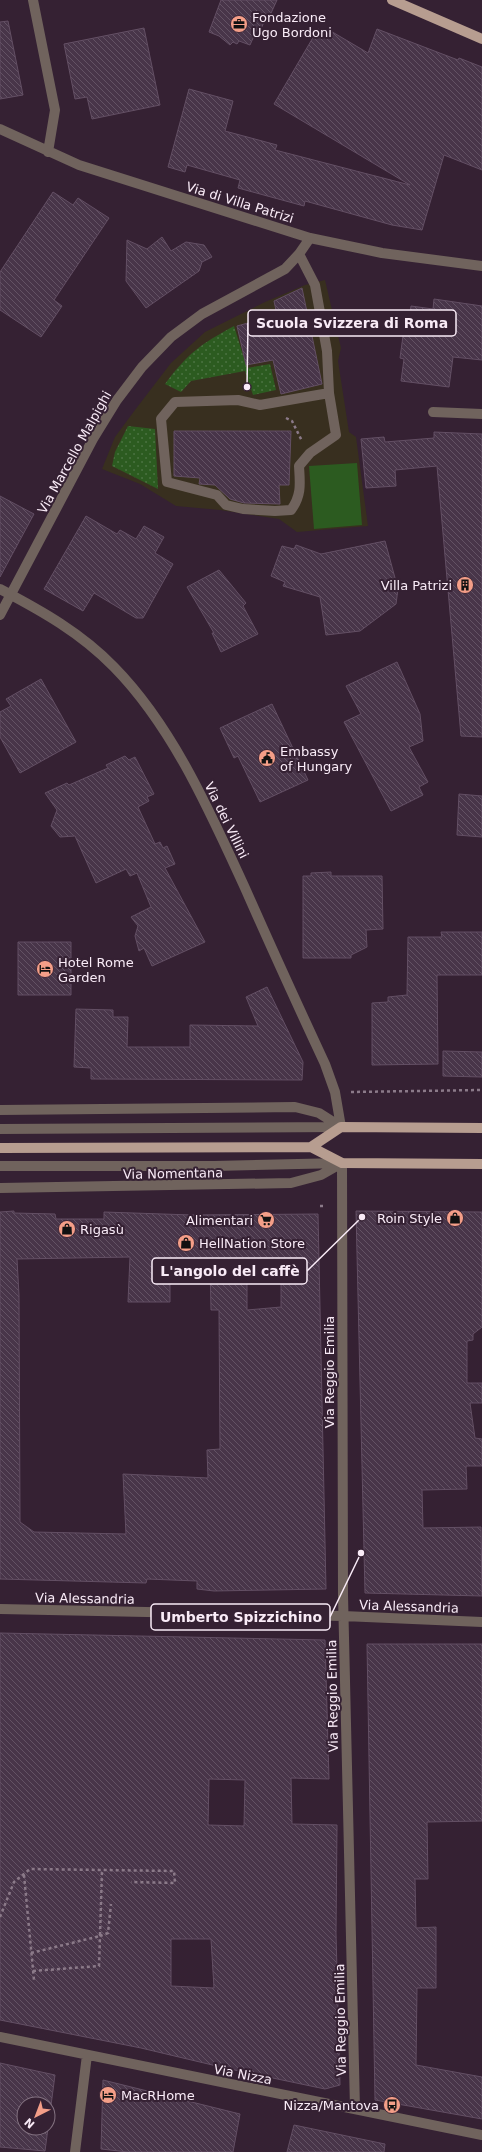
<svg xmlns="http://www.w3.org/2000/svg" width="482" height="2152" font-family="'DejaVu Sans',sans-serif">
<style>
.education{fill:#382f1f}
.green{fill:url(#green-dots)}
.pitch{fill:#2c5b20}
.building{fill:url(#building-back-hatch);stroke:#634f64;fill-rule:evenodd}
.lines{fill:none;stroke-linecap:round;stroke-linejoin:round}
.path{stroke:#8b7a89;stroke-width:2.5;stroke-dasharray:3 3;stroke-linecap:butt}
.minor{stroke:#70635d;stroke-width:10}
.major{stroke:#b79d90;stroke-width:10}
.labels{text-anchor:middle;stroke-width:4;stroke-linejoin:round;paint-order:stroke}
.poi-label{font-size:13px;fill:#f9ebf7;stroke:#352133;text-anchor:start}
.street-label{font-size:13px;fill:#f9ebf7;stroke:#352133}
.leader{fill:none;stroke:#f9ebf7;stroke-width:1.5}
.callout-dot{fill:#f9ebf7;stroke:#352133;stroke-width:1.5}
.callout{fill:#352133;stroke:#f9ebf7;stroke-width:1.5}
.callout-label{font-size:14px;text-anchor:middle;font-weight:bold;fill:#f9ebf7}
</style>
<defs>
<pattern id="green-dots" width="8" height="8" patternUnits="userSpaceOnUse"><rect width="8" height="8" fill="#2c5b20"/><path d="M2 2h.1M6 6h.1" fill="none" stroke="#4b7341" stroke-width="1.8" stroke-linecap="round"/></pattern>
<pattern id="building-back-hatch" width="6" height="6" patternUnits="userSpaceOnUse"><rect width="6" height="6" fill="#483549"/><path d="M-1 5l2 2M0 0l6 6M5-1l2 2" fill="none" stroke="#635264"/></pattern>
</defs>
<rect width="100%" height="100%" fill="#352133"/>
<!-- education -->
<path class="education" d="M325 280 341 348 338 361 349 432 356 437 368 526 297 532 279 519 220 510 176 506 140 484 102 469 115 437 135 410 171 363 205 332 265 302 305 285Z"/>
<!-- green -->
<path class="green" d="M234 326 247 368 270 364 276 390 253 395 245 371 191 381 181 392 165 384C188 353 201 344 234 326Z
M128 426 155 429 158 489 112 466 115 452Z"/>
<!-- pitch -->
<path class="pitch" d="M357 463 362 525 314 529 309 466Z"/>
<!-- building -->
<path class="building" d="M221 0H277L267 22H264L260 31 257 29 250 45 239 41 237 44 233 42 230 45 219 36 209 32Z
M8 21 23 95 0 99V22Z
M144 28 160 105 92 119 87 97 75 99 64 44Z
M318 29 327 34 329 30 368 53 377 29 458 60 459 58 482 67V170L444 155 422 230 392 225 305 201 304 206 238 188 240 180 187 165 185 172 168 167 189 89 233 101 225 131 277 145 275 150 410 185 274 104Z
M53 192 73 205 78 198 109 218 54 300 62 306 41 337 0 310V272Z
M162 237 171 251 186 242 204 245 212 257 202 262 199 271 146 308 126 281 127 240 147 249Z
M302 288 322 384 281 394 273 360 246 365 237 326 277 315 274 301Z
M434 299 482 306V360L453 357 449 387 401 381 404 359 400 358 405 321 409 322 411 306 433 309Z
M174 431H291L289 485H279L280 504 244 503 230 499 215 485 199 484 200 478 174 476Z
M434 432 482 434V737L461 736 437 466 395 470 396 486 366 488 361 439 384 437 385 442 434 438Z
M0 496 34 514 0 577Z
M86 516 117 534 120 530 136 539 144 526 164 537 155 553 173 564 143 618H136L94 593 83 611 44 589Z
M385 541 398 589 396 604 360 631 326 635 320 597 283 586 285 582 271 576 282 546 294 549 296 545 321 554Z
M219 570 246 603 243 606 258 634 221 652 212 633H214L187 587Z
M397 662 420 714 423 741 409 747 428 782 419 787 423 795 391 811 344 722 361 714 346 686Z
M41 679 76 742 20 773 0 737V712L11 706 6 699Z
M272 704 308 780 260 802 238 756 234 758 220 728Z
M125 756 129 760 135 757 154 794 147 797 149 801 138 807 155 844 160 842 163 848 167 846 175 864 165 868 205 942 152 966 144 948 139 951 135 936 138 926 131 917 151 907 137 873 130 876 126 869 96 883 75 836 60 837 51 826 57 810 45 793 67 783 69 785 108 768 106 765Z
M459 794 482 796V837L457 835Z
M331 872V876H382L383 929 366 930 367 947 351 955V958H303V876H311V873Z
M441 932H482V975H437L438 1064 372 1065V1003L388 1002V997L407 995 408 937H442Z
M18 942H71V995H18Z
M267 987 303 1062 302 1080 91 1079V1068L74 1067 76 1009 113 1010V1017H128L127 1047H190V1025L258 1026 246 997Z
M443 1051 482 1052V1077L443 1076Z
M14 1211V1213L55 1214 56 1219H104V1212L192 1215 318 1214 326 1589 214 1591 197 1589V1581L147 1579 146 1583 0 1579V1212ZM130 1257 128 1302H170V1265H210L211 1310H219L220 1449 207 1450 208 1478 123 1474 126 1534 34 1532 20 1522 19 1295 17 1259ZM281 1265V1307L247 1310V1266Z
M356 1211 482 1212V1327L473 1334V1340L467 1341V1383H482V1403H470L475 1438 482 1439V1466H466L467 1489 422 1490 423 1528 481 1527 482 1596 365 1593Z
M0 1633 325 1640 329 1779 291 1778 292 1824 337 1825 336 1933 340 2085 325 2089 225 2068 141 2048 0 2020ZM209 1779 245 1780 244 1826 208 1825ZM171 1939H211L214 1988 171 1986Z
M367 1644H482V1821L427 1822 428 1879H415L416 1928 436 1927V1988H417L416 2065 482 2077V2119L375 2100Z
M0 2063 55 2075 45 2151 0 2147ZM24 2104H48V2128H24Z
M103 2080 240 2114 233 2152H128L101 2149Z
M294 2125 385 2144 384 2152H287Z"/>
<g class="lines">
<!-- path -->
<path class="path" d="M286 418 292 421 302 441
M351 1092 482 1090
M320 1206H323
M24 1875 34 1980
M0 1917 14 1882 30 1869 174 1871 175 1883 131 1882
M31 1953 100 1936 102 1870
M33 1971 99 1966 100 1936 108 1933 111 1904"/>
<!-- minor -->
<path class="minor" d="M33 0 55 110 48 152
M0 129 79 165 310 238 382 253 482 266
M299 254 315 285 327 351 329 393 260 405 238 400 175 402 161 419 167 482 217 495 226 505 243 509 275 511 291 510C302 495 300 483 299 466L310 453 336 435 329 393
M433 412 482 414
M0 589C42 611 81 633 114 667 173 727 210 812 245 888 271 947 298 1006 325 1064L335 1092 341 1127
M0 615 93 439 117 400 142 367 171 337 202 314 285 269 299 254 310 238
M0 1110 295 1107 319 1113 341 1127
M0 1129 341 1127
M342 1163 343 1595 355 2109
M0 1166H214L342 1163
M0 1188 291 1183 321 1175 342 1163
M0 1609 343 1616 482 1622
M0 2037 482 2135
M75 2152 87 2055"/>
<!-- major -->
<path class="major" d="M392 0 482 39
M311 1147 341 1127 482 1128
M0 1148 311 1147 342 1163 482 1164"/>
</g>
<!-- icons -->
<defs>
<g id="office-disc" transform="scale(0.9)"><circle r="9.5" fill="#f49e88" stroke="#352133"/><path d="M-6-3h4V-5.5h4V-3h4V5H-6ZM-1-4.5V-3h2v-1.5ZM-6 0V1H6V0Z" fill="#111"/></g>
<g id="building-disc" transform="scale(0.9)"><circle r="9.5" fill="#f49e88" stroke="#352133"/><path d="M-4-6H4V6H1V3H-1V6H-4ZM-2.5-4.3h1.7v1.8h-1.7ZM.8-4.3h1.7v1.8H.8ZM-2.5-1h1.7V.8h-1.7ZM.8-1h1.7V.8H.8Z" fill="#111"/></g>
<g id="civic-disc" transform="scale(0.9)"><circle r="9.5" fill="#f49e88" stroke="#352133"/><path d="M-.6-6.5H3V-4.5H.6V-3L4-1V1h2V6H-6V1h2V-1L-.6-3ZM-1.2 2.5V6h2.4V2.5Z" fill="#111"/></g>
<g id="hotel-disc" transform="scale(0.9)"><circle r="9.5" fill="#f49e88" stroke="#352133"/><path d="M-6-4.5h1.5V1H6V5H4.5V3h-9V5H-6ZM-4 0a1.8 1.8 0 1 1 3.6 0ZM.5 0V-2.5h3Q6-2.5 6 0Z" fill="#111"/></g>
<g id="shop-disc" transform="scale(0.9)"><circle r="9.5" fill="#f49e88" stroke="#352133"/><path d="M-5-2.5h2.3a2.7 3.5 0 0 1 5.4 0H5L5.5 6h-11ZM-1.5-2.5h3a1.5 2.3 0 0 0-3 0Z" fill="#111"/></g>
<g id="supermarket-disc" transform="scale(0.9)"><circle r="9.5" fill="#f49e88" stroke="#352133"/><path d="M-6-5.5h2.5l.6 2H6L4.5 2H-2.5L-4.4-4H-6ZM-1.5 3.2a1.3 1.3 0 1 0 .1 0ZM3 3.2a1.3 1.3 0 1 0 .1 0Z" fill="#111"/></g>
<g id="bus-disc" transform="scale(0.9)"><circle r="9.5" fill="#f49e88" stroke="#352133"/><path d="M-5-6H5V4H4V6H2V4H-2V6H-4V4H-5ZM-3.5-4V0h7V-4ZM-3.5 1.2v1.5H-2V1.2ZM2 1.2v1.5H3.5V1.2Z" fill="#111"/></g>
</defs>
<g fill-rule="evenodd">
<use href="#office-disc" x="239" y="24"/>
<use href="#building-disc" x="465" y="585"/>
<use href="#civic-disc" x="267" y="758"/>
<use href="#hotel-disc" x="45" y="969"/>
<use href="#shop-disc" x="455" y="1218"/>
<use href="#supermarket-disc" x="266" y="1220"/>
<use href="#shop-disc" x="67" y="1229"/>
<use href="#shop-disc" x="186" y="1243"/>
<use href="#hotel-disc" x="108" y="2095"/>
<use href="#bus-disc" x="392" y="2105"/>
</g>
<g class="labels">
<!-- poi labels -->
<g class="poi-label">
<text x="252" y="22">Fondazione<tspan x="252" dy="15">Ugo Bordoni</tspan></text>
<text x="452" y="590" text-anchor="end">Villa Patrizi</text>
<text x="280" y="756">Embassy<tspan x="280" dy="15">of Hungary</tspan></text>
<text x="58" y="967">Hotel Rome<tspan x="58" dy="15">Garden</tspan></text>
<text x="442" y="1223" text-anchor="end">Roin Style</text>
<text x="253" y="1225" text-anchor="end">Alimentari</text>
<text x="80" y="1234">Rigasù</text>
<text x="199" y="1248">HellNation Store</text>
<text x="121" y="2100">MacRHome</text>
<text x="379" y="2110" text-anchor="end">Nizza/Mantova</text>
</g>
<!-- street labels -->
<g class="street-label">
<text transform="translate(240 202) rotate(17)" y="5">Via di Villa Patrizi</text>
<text transform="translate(74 452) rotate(-61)" y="5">Via Marcello Malpighi</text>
<text transform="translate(227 820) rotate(64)" y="5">Via dei Villini</text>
<text transform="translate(173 1173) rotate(-1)" y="5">Via Nomentana</text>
<text transform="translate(329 1372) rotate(-90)" y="5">Via Reggio Emilia</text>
<text transform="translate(85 1598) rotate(1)" y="5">Via Alessandria</text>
<text transform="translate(409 1606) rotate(2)" y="5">Via Alessandria</text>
<text transform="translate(332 1696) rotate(-91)" y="5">Via Reggio Emilia</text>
<text transform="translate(340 2020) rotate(-91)" y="5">Via Reggio Emilia</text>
<text transform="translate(243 2074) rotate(11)" y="5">Via Nizza</text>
</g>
</g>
<!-- callouts -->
<path class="leader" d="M247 387L248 323M362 1217L307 1271M361 1553L330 1617"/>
<g class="callout-dot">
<circle cx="247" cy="387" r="4"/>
<circle cx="362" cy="1217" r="4"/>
<circle cx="361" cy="1553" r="4"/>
</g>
<g class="callout">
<rect x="248" y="310" width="208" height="26" rx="4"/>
<rect x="152" y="1258" width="155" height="26" rx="4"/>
<rect x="151" y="1604" width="179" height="26" rx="4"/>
</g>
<g class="callout-label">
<text x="352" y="328">Scuola Svizzera di Roma</text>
<text x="230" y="1276">L'angolo del caffè</text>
<text x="241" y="1622">Umberto Spizzichino</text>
</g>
<!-- north arrow -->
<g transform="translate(36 2116) rotate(222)"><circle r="19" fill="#352133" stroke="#837281"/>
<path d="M0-3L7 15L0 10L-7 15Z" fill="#f49e88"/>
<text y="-6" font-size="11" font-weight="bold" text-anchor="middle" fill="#f9ebf7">N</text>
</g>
</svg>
